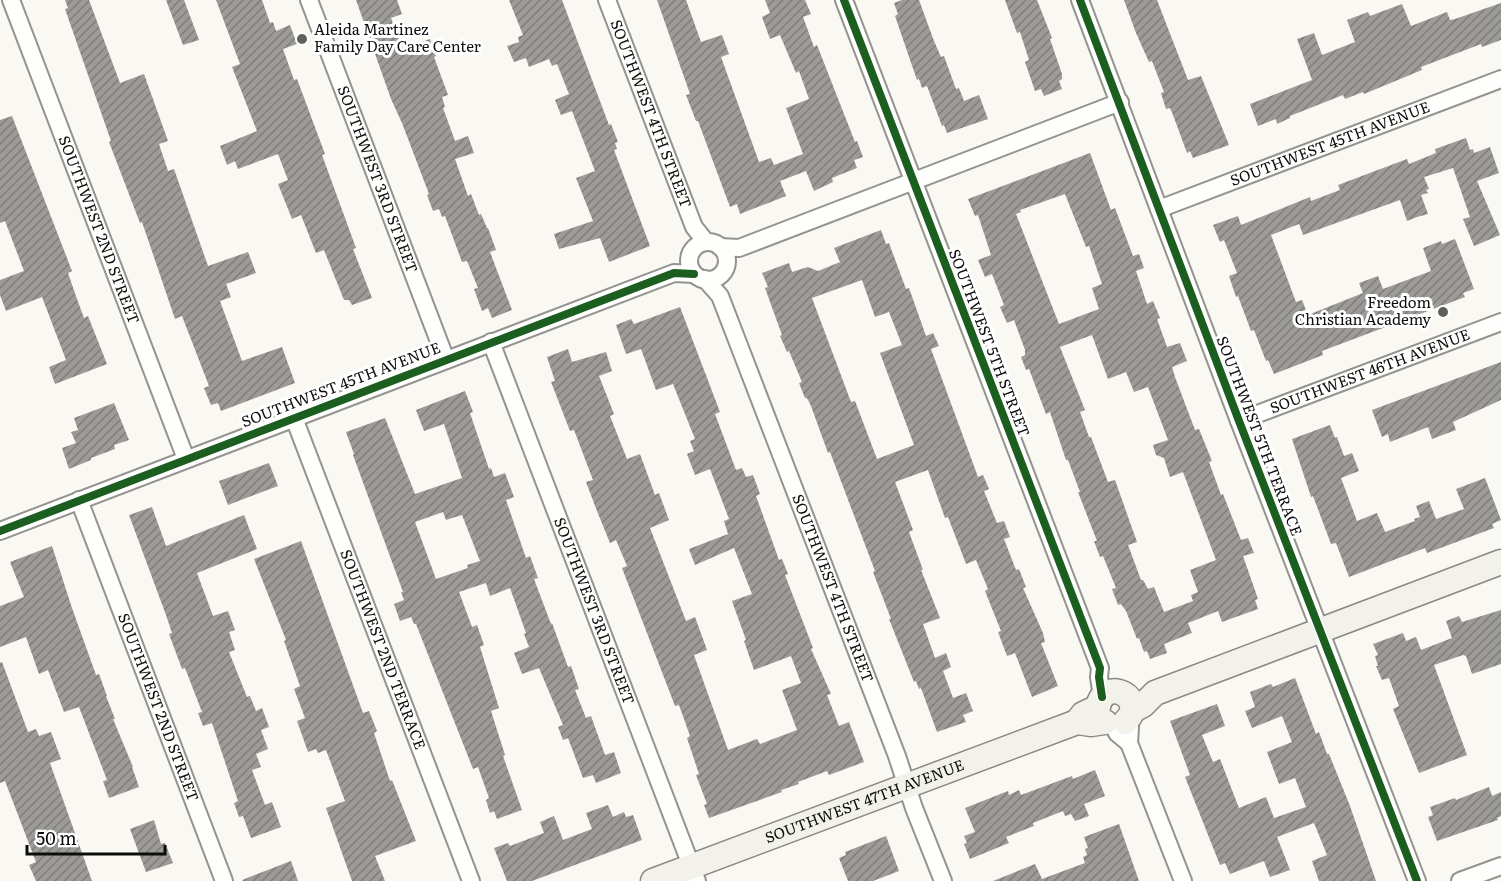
<svg xmlns="http://www.w3.org/2000/svg" width="1501" height="881" font-family="Literata,serif">
<style>
.building{fill:url(#building-hatch);fill-rule:evenodd}
.lines{fill:none;stroke-linecap:round;stroke-linejoin:round}
.street-casing{stroke:#949390;stroke-width:20}
.secondary-casing{stroke:#8a8987;stroke-width:27}
.street{stroke:#fefefd;stroke-width:16}
.secondary{stroke:#f3f2ea;stroke-width:24}
.cycleway-casing{stroke:#fff;stroke-width:11}
.cycleway{stroke:#1b5e20;stroke-width:8}
.poi-dot{fill:#605f5d;stroke:#fff;stroke-width:2}
.labels{text-anchor:middle;stroke-width:6;stroke-linejoin:round;paint-order:stroke}
.poi-label{font-size:15px;fill:#0d0d0d;stroke:#fff;text-anchor:start}
.street-label{font-size:15px;fill:#0d0d0d;stroke:#fff}
</style>
<defs>
<pattern id="building-hatch" width="6" height="6" patternUnits="userSpaceOnUse" patternTransform="scale(1.5)"><rect width="6" height="6" fill="#9d9b97"/><path d="M-1 1l2-2M0 6l6-6M5 7l2-2" fill="none" stroke="#7e7d7a"/></pattern>
</defs>
<rect width="100%" height="100%" fill="#faf8f2"/>
<!-- building -->
<path class="building" d="M65 0H89L120 83 144 74 168 141 159 144 168 171 174 169 208 266 248 252 256 273 226 284 231 297 220 301 242 361 282 347 295 383 221 411 218 403 211 405 204 388 209 386 182 316 175 319 142 222 140 223 109 142 111 141 65 9 68 8Z
M166 0H184L199 40 183 45Z
M216 0H262L270 23 273 22 276 31 290 25 297 44 283 49 294 80 297 79 325 154 322 155 356 248 353 249 372 298 352 305 349 300H344L324 250 316 253 301 215 292 219 278 184 288 180 278 154 238 169 235 161 227 165 220 146 257 131 232 67 240 64Z
M356 0H397L402 14 391 18 403 49 430 39 436 56 434 57 448 95 442 97 445 107 443 108 455 141 468 136 474 153 455 159 468 196 471 194 479 215 481 214 487 228H488L496 250 490 252 512 310 492 318 488 308 482 311 474 289 478 288 467 261 462 262 445 216 442 217 439 209 433 211 427 195 429 194 402 123 391 99Z
M509 0H562L609 125 611 124 618 142 615 143 617 149 614 150 650 246 609 262 600 238 559 249 554 234 593 221 576 178 595 171 572 111 561 115 555 100 569 94 557 64 552 66 549 59 529 67 526 58 514 62 507 46 519 42 518 37 523 35Z
M657 0H686L701 42 722 35 729 54 721 57 759 162 771 158 774 165 803 154 786 108 809 99 799 71 796 73 780 35 770 39 762 17 770 13 765 0H805L811 14 803 17 814 47 817 45 855 142 857 141 863 157 854 160 857 168 832 178 833 182 814 191 806 171 780 181 786 196 740 214 737 204 730 207 698 121H696L686 95 690 94Z
M902 0H919L934 41 941 57 944 56 956 89 959 88 964 101 979 95 988 119 947 133 944 125 942 126 927 86 922 88 919 79 917 80 895 16 898 14 894 3Z
M1005 0H1037L1052 38 1050 39 1062 74V79L1059 81 1062 89 1044 96 1041 89 1035 91 1025 62 1029 60 1020 32 1017 33Z
M1124 0H1157L1188 80 1201 76 1229 145 1193 158 1190 151 1187 153 1173 115 1170 108 1166 109 1161 93 1164 92 1152 61 1149 62 1136 33Z
M1501 3V40L1482 47 1481 44 1421 67 1422 70 1364 94 1363 92 1345 99 1343 95 1290 116V118L1277 124 1276 119 1258 126 1250 104 1312 80 1297 39 1314 33 1322 55 1355 42 1347 20 1368 12 1370 16 1402 4 1411 26 1447 12 1450 20 1455 19Z
M12 116 72 271 68 273 77 299 84 318 88 316 107 364 55 384 49 367 66 360 42 297 6 311 0 295V280L24 271 5 221 0 223V120Z
M1466 138 1470 150 1473 149 1474 153 1490 147 1499 173 1477 181 1500 235 1474 246 1463 219 1470 217 1453 168 1424 177 1429 189 1426 190 1428 193 1421 195 1428 214 1417 217 1407 221 1400 200 1303 235 1299 224 1271 235 1296 302 1302 300 1308 315 1363 293 1359 283 1378 276 1383 289 1431 271 1423 248 1441 241 1442 244 1455 239 1474 289 1463 293 1465 297 1322 351 1323 355 1274 374 1268 360 1266 361 1254 330 1251 331 1238 296 1236 297 1229 276 1237 273 1224 240 1220 242 1213 225 1238 216 1241 225 1310 197 1311 201 1340 190 1338 185 1407 159 1409 164 1436 153 1435 149Z
M1090 153 1111 210 1115 208 1133 256 1139 254 1144 268 1136 271 1147 304 1153 301 1160 318 1157 319 1167 347 1180 343 1187 361 1172 367 1175 377 1195 430 1199 429 1212 461 1209 462 1221 495 1223 494 1241 540 1248 538 1254 553 1243 556 1258 599 1255 600 1258 609 1222 622 1218 611 1188 623 1192 633 1164 644 1167 653 1150 659 1147 651 1144 652 1139 638 1137 639 1126 611 1121 604 1118 605 1112 589 1116 588 1103 556 1100 557 1094 541H1097L1078 492H1080L1068 460H1066L1050 412 1046 414 1029 369 1026 370 1021 357 1025 355V350L1014 320 1007 323 1000 307 1004 305 992 274 985 277 978 260 991 255 978 215 975 216 968 199ZM1065 194 1086 247 1089 246 1102 284 1092 288 1099 309 1059 324 1016 214 1021 212 1020 210ZM1092 335 1108 379 1126 372 1134 392 1148 387 1168 440 1153 445 1156 455 1164 458 1170 477 1183 472 1216 560 1190 570 1198 592 1191 595 1193 601 1164 612 1154 587 1148 589 1143 580H1141L1128 545 1137 542 1115 480 1108 482 1091 437H1089L1080 412 1085 410 1060 347Z
M881 230 886 244 889 243 906 289 909 288 926 336 933 333 939 346 931 349 978 477 983 475 989 489 984 491 997 523 1004 521 1010 537 1004 539 1016 570 1019 569 1026 587 1023 588 1043 633 1045 642 1041 643 1058 686 1032 697 1015 653 1007 656 998 632 1001 631 985 591 988 589 976 560 966 564 948 517 945 518 928 470 895 482 913 530 909 532 923 570H921L940 618 923 624 935 658 946 653 951 667 943 671 953 698 966 693 973 711 963 715 966 722 937 732 921 688 919 689 916 681 914 682 889 619H891L873 572 875 571 830 452 828 453 811 406 807 398H805L799 383 802 382 789 351 787 352 780 336 782 335 765 288 768 287 762 273 789 263 792 272 808 267 818 271 840 262 834 248ZM862 280 875 317 889 312 902 345 880 353 914 445 877 459 855 401 851 402 812 298Z
M680 307 720 412 715 414 736 470 742 468 746 477 753 475 760 494 756 496 779 560 782 559 788 574 785 575 813 648 811 649 831 694 827 695 839 726 849 722 864 762 829 775 827 771 798 782 799 784 781 790 782 792 709 818 704 805 707 804 696 775 699 774 687 738 690 736 679 705 675 706 622 568 627 566 616 540 610 543 597 511 586 482 593 480 574 430 570 431 551 382 555 381 547 357 568 349 572 362 606 352 612 371 599 376 614 414 610 416 627 459 640 454 655 495 659 493 669 520 650 528 686 621 695 617 707 650 694 655 728 750 757 739 760 744 797 730 782 690 801 683 791 656 754 670 744 641 746 640 732 601 752 594 734 548 695 565 689 549 728 534 724 521 729 519 710 469 695 475 687 454 694 451 690 441 695 439 673 384 656 390 641 349 626 354 616 325 631 319 634 324Z
M1501 362V400L1453 422 1456 430 1432 439 1428 427 1390 442 1388 434 1382 437 1372 410Z
M465 391 473 412 470 413 489 469 491 468 494 477 505 473 514 497 506 500 526 558 530 556 538 578 534 579 551 624 552 623 568 667 571 666 579 689 575 690 586 718 591 716 605 755 614 752 621 773 596 783 593 775 583 778 568 738 563 740 558 727 563 725 539 668 522 674 514 653 529 647 524 634 526 633 510 588 490 596 486 583 459 592 472 627 477 625 484 645 480 647 499 708 491 711 505 755 503 756 522 810 497 819 494 811 490 813 486 800 489 798 478 767 473 769 416 624H414L411 617 400 621 394 604 404 600 401 592H403L353 455 354 454 346 432 385 418 415 494 462 478 444 424 424 431 416 410ZM443 512 446 520 462 515 480 561 467 565 468 568 436 579 415 522Z
M114 403 129 440 114 445 115 449 91 458V460L69 469 62 448 76 443 71 432 78 430 74 418Z
M1330 425 1335 438 1337 437 1344 456 1352 453 1359 471 1341 478 1357 521 1377 513 1385 532 1415 521 1414 519 1420 517 1416 506 1429 501 1436 519 1464 509 1456 489 1485 478 1501 520 1492 524 1494 528 1427 553 1425 548 1349 577 1336 543 1331 544 1313 496 1311 497 1292 439Z
M269 463 278 486 228 505 219 481Z
M152 507 166 546 244 515 257 549 197 573 213 616 228 611 235 630 229 632 235 650 229 652 247 697 250 696 256 711 262 708 269 727 261 730 268 749 256 754 261 767 252 770 265 805 272 802 281 827 251 838 243 816 239 817 234 803 238 801 212 723 203 726 198 713 202 712 185 668 182 669 169 634 172 633 166 615 129 515Z
M301 541 363 713 369 711 377 731 374 733 390 781 392 780 416 841 375 856 385 881H352L326 808 345 801 326 750 318 753 316 749 308 752 297 721 305 718 294 689 300 686 284 641 286 640 254 559Z
M52 546 72 608 96 675 99 674 107 696H106L115 719H113L133 767H132L139 787 109 798 103 781 107 780 79 707 64 712 48 670 39 674 26 637 0 647V606L24 597 10 562Z
M1501 610V664L1472 674 1466 656 1463 655 1434 665 1467 755 1419 773 1393 709 1399 706 1389 678 1382 680 1376 666H1378L1375 656 1378 655 1373 644 1403 633 1406 641 1416 637 1421 650 1452 638 1446 621 1459 616 1462 622Z
M2 662 28 732 36 729 39 736 51 732 61 759 50 763 92 881H36L29 865 36 862 5 781 0 783V663Z
M1295 678 1316 734 1319 732 1327 754H1329L1350 806 1376 881H1319L1312 861 1327 855 1314 823 1277 837 1290 870 1270 877 1264 861 1230 874 1225 863 1220 865 1185 777 1190 775 1170 721 1217 704 1225 726 1202 735 1213 762 1220 759 1239 808 1266 797 1274 818 1306 807 1295 778 1279 784 1267 752 1292 742 1282 716 1252 728 1245 711 1255 707 1250 692 1271 684 1273 687Z
M1095 770 1105 796 1084 804 1089 816 1075 821 1071 814 1065 816 1063 811 1033 823 1034 826 1006 837 1009 843 970 859 964 844 967 843 964 836 975 832 965 808 1008 791 1009 795 1019 790 1021 795 1072 776 1073 779Z
M1489 787 1492 796 1501 792V816L1497 818 1498 820 1437 841 1428 817 1433 815 1430 807 1455 798 1456 800Z
M608 805 613 817 624 812 626 817 633 815 642 840 532 881H507L494 848 508 843 510 846 544 833 540 822 554 816 563 840 592 829 586 813Z
M154 820 161 844 165 843 173 863 146 872 130 829Z
M1119 824 1139 881H993L1035 864 1042 879 1085 863 1083 857 1087 855 1085 849 1088 848 1084 837Z
M886 836 899 871 873 881H848L839 858 846 855 845 852Z
M291 861 298 881H243L242 880Z"/>
<g class="lines">
<!-- street casing -->
<g class="street-casing">
<g id="street">
<path id="s1" d="M11 0 186 459"/>
<path id="s2" d="M309 0 446 360"/>
<path id="s3" d="M607 0 694 227 706 242"/>
<path d="M844 0 1100 668 1099 677 1102 697"/>
<path d="M1080 0 1239 421 1417 881"/>
<path id="s4" d="M1159 209 1501 79"/>
<circle cx="708" cy="261" r="19"/>
<path d="M720 247 739 248 1120 102"/>
<path id="s5" d="M705 279 720 296 897 756 914 808 943 881"/>
<path id="s6" d="M491 342 697 881"/>
<path id="s7" d="M294 418 471 881"/>
<path id="s8" d="M1239 421 1501 322"/>
<path id="s9" d="M79 500 224 881"/>
<path d="M0 531 674 273 694 274"/>
<path d="M1128 719 1130 727 1129 743 1183 881"/>
<path d="M1113 725 1117 733 1129 743"/>
<path d="M1460 881 1501 866"/>
</g>
</g>
<!-- secondary casing -->
<g class="secondary-casing">
<g id="secondary">
<path d="M1132 711 1143 705 1155 693 1501 562"/>
<path d="M1077 722 1083 714 1098 707C1104 675 1150 698 1125 722"/>
<path id="s10" d="M653 881 1077 722 1091 724 1105 722"/>
</g>
</g>
<!-- street -->
<use href="#street" class="street"/>
<!-- secondary -->
<use href="#secondary" class="secondary"/>
<!-- cycleway casing -->
<g class="cycleway-casing">
<path id="cycleway" d="M844 0 1100 668 1099 677 1102 697
M1080 0 1239 421 1417 881
M0 531 674 273 694 274"/>
</g>
<!-- cycleway -->
<use href="#cycleway" class="cycleway"/>
</g>
<!-- markers -->
<g class="poi-dot">
<circle cx="302" cy="39" r="6"/>
<circle cx="1443" cy="312" r="6"/>
</g>
<g class="labels">
<!-- poi labels -->
<g class="poi-label">
<text x="314" y="35">Aleida Martinez<tspan x="314" dy="17">Family Day Care Center</tspan></text>
<text x="1431" y="308" text-anchor="end">Freedom<tspan x="1431" dy="17">Christian Academy</tspan></text>
</g>
<!-- street labels -->
<g class="street-label">
<text dy="5" stroke="none"><textPath href="#s3" startOffset="122">SOUTHWEST 4TH STREET</textPath></text>
<text dy="5" stroke="none"><textPath href="#s4" startOffset="183">SOUTHWEST 45TH AVENUE</textPath></text>
<text dy="5" stroke="none"><textPath href="#s2" startOffset="192">SOUTHWEST 3RD STREET</textPath></text>
<text dy="5" stroke="none"><textPath href="#s1" startOffset="246">SOUTHWEST 2ND STREET</textPath></text>
<text transform="translate(989 343) rotate(69)" y="5">SOUTHWEST 5TH STREET</text>
<text dy="5" stroke="none"><textPath href="#s8" startOffset="140">SOUTHWEST 46TH AVENUE</textPath></text>
<text transform="translate(341 385) rotate(-21)" y="5">SOUTHWEST 45TH AVENUE</text>
<text transform="translate(1259 436) rotate(69)" y="5">SOUTHWEST 5TH TERRACE</text>
<text dy="5" stroke="none"><textPath href="#s5" startOffset="336">SOUTHWEST 4TH STREET</textPath></text>
<text dy="5" stroke="none"><textPath href="#s6" startOffset="288">SOUTHWEST 3RD STREET</textPath></text>
<text dy="5" stroke="none"><textPath href="#s7" startOffset="248">SOUTHWEST 2ND TERRACE</textPath></text>
<text dy="5" stroke="none"><textPath href="#s9" startOffset="222">SOUTHWEST 2ND STREET</textPath></text>
<text dy="5" stroke="none"><textPath href="#s10" startOffset="226">SOUTHWEST 47TH AVENUE</textPath></text>
</g>
</g>
<!-- scale -->
<path d="M27 845v9h138v-9" fill="none" stroke="#0d0d0d" stroke-width="3"/>
<text x="36" y="845" font-size="18" fill="#0d0d0d" stroke="#ffffff" stroke-width="4.5" paint-order="stroke">50 m</text>
</svg>
